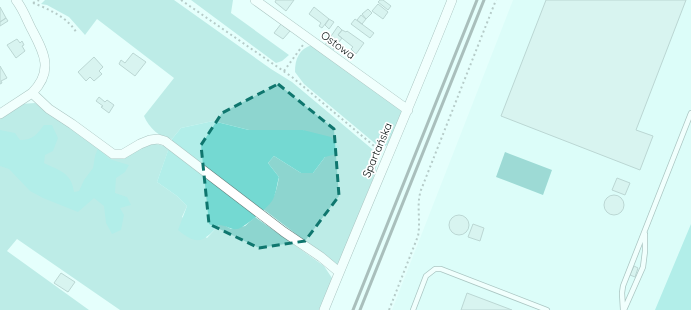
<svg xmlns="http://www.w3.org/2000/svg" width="691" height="310" font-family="Quicksand,sans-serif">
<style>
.built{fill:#d1fbf7}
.green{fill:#8dd5cf}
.forest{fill:#74d9d2}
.water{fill:#45aea7}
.building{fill:#c7e7e3;stroke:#87a5a2}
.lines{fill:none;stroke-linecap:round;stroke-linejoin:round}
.lane-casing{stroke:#64817e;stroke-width:6}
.street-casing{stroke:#64817e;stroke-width:10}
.path{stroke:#7b8d8b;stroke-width:2;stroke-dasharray:2 3;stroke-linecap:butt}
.lane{stroke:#fff;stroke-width:4.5}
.street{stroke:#fff;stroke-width:9}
.rail{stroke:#617270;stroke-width:3}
.marked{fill:none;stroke:#0f766e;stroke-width:3;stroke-dasharray:8 5;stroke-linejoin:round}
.labels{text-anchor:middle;stroke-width:3.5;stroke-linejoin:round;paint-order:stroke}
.street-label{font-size:11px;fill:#050f0e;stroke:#fff}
</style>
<rect width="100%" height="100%" fill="#e5fffc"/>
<!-- built -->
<path class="built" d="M513 0H691V310H392Z"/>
<!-- green -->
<path class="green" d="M45 0H174L271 69 292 82 372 149 378 161 373 179 338 266 263 209C275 198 276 193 279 177L268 163 274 156 301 173H313L325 157 303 130H249L213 121 181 128 172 139C160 138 149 128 144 116L174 78 97 19 85 35 69 17 47 5 41 4Z
M191 0H233L231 13 289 55 282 61 276 63Z
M312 45 398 107 403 112 390 143 384 147 377 145 304 84 295 72C295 59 299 49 312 45Z
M35 103 114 157 124 159C141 145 148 139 169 148L157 182 177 196 187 206 182 217 207 238 219 225H224L231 229 245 226 255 217 324 266 332 278 330 287 320 310H120L17 239 7 251 89 310H0V118L20 104Z"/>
<!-- forest -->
<path class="forest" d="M213 121 249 130H303L331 137 339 147 336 154 325 157 313 173H301L274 156 268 163 279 177C277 184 276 195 272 201 267 208 244 228 237 229 230 230 226 225 219 225 204 241 198 247 178 230L187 206 177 196 157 182 172 139 181 128Z
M44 125H52L58 138 53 151 45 155 44 163C60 171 71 172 74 192L79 191 84 180 93 168 95 156 98 148 109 159 129 165 125 172 116 178 115 193 127 197 131 205 120 208 124 215 121 230 112 234 106 223 104 206 94 198 78 212 43 198 30 191 9 169 0 166V130L15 133 20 140C33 140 37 134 44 125Z
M691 224V310H655Z"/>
<!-- water -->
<path class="water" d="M505 152 552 170 543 195 496 177Z"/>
<!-- building -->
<path class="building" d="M276 0H294L286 11 275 2Z
M380 0H383L391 6 388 10 378 2Z
M546 0H686L636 130 653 136 640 170 501 116Z
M378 4 388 12 383 19 372 11Z
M0 7 6 18 0 22Z
M314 7 329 19 322 28 319 26 321 23 309 14Z
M368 9 372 13 366 19 362 14Z
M361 15 366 19 362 24 357 20Z
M6 18 8 21 0 26V22Z
M329 19 334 22 329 29 325 25Z
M355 19 374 33 370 38 351 24Z
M281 24 290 31 283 39 274 33Z
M338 26 342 30 338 35 342 38 332 51 325 45Z
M342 30 346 32 347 31 364 43 356 54 351 49 353 47 338 35Z
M17 39 20 43 22 41 24 45 22 46 25 51 16 58 7 45Z
M133 53 146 62 135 76 119 64 121 60 125 63Z
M94 57 103 67 99 71 102 74 94 81 90 77 86 81 78 72Z
M0 66 7 78 1 81 2 83 0 84Z
M99 97 105 102 107 100 114 105 109 113 101 107 103 106 96 101Z
M617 178 630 183 625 195 612 190Z
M604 205a10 10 0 1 1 20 0a10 10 0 1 1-20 0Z
M449 225a10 10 0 1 1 20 0a10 10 0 1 1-20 0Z
M473 224 484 228 480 241 468 237Z
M634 266 638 268 635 277 630 275Z
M61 273 75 282 68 292 54 283Z
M467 293 512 310H461Z"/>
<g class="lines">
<!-- lane casing -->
<g class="lane-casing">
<path id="lane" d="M413 310 426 276 435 269H441L547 310
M623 310 622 293 623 286 691 113
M624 310 643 267 645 251V234"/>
</g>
<!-- street casing -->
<g class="street-casing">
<path id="street" d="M16 0C23 9 26 18 31 28 43 51 55 70 32 93
M255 0 408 110
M0 114 32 93 49 109 72 124 113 154H123L140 144 150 140 158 139 165 141 284 232 321 257 339 272
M324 310C366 206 411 104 452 0"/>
</g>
<!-- path -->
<path class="path" d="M181 0 292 77 380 151
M33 3C49 9 68 18 76 32
M33 3 39 0
M284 71 303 45
M389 310 418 236C421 221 416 205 421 190L496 0"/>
<!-- lane -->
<use href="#lane" class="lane"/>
<!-- street -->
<use href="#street" class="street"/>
<!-- rail -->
<path class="rail" d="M353 310 477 0
M360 310 484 0"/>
</g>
<!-- marked area -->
<path d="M0 0H691V310H0ZM278 84 334 129 339 196 305 241 259 248 209 224 201 145 222 113Z" fill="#e5fffc" fill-opacity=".55" fill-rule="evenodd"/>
<path class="marked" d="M278 84 334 129 339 196 305 241 259 248 209 224 201 145 222 113Z"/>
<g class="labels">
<!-- street labels -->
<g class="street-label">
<text transform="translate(338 45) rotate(36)" y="4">Ostowa</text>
<text transform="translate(377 150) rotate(-67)" y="4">Spartańska</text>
</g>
</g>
</svg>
